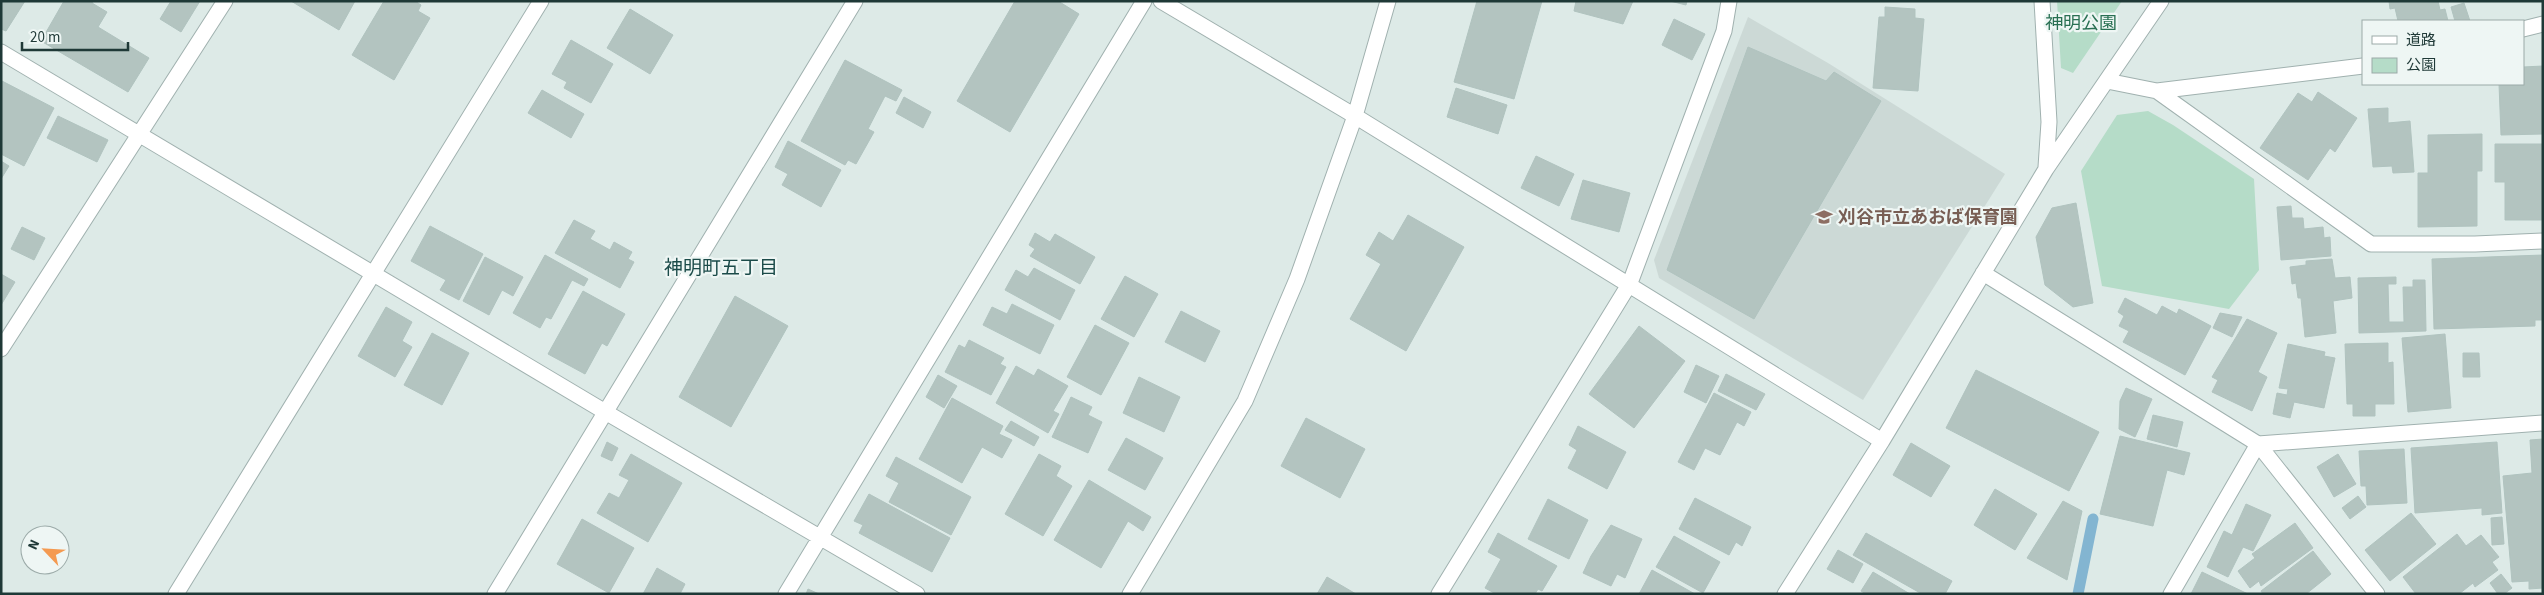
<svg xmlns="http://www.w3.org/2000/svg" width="2544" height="595" font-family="'Source Sans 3','Noto Sans JP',sans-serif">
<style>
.built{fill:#ccd9d6}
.green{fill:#b5dcc8}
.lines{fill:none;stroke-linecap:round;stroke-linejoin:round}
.stream{stroke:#83b5d1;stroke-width:11}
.building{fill:#b3c4c0;stroke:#b0c3bf}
.street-casing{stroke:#a0b1af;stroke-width:17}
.street{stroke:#fff;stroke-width:15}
.labels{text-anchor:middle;stroke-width:4.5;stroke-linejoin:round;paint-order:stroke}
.park-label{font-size:18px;fill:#297053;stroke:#eef6f4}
.education-label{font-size:18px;font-weight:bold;fill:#785e54;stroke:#eef6f4;text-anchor:start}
.neighbourhood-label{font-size:19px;fill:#1b4b49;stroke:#eef6f4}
</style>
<rect width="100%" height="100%" fill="#ddeae7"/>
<!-- built -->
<path class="built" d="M1748 17 1828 63 2005 174 1863 400 1659 278 1654 260Z"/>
<!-- green -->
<path class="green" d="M2057 1H2122L2073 73 2061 68Z
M2148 111 2173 125 2254 179 2259 270 2229 309 2102 286 2081 171 2117 115Z"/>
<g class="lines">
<!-- stream -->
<path class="stream" d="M2078 594 2093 519"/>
</g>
<!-- building -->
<path class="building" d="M1 1H25L6 31 1 29Z
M64 1H93L92 3 107 12 98 27 149 58 128 92 41 41Z
M171 1H200L181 32 160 19Z
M291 1H355L339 30Z
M384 1H415L421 5 418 11 430 18 394 80 352 55Z
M1015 1H1058L1079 14 1010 132 957 101Z
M1477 1H1542L1514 99 1454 82Z
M1576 1H1633L1623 24 1574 11Z
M1670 1H1687L1686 5Z
M2389 1H2438L2440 10 2445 9 2448 21H2398L2395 8 2390 9Z
M2464 3 2470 21H2455L2451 7Z
M1885 7 1915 9V18L1924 19 1918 91 1873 88 1879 17H1885Z
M630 9 673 35 650 74 607 48Z
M1674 19 1705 34 1692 60 1662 45Z
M571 40 613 64 591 103 564 88 567 82 552 74Z
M1748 47 1826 81 1834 72 1881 101 1754 319 1667 270Z
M845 60 902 90 896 101 885 96 868 129 874 132 856 164 848 160 845 165 801 141Z
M2543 66V134L2501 135 2499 84H2523V67Z
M2 81 54 108 24 166 1 154Z
M1456 88 1507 105 1498 134 1447 117Z
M542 90 584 114 571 138 528 113Z
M2318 92 2357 118 2335 152 2330 148 2308 180 2260 148 2298 93 2312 102Z
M904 97 931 112 923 128 896 113Z
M2388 108V123L2410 121 2414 172 2393 173 2392 166 2373 167 2368 109Z
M58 116 108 140 97 162 47 138Z
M2482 134V171H2477V226L2418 227V173H2428V135Z
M788 141 841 170 821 207 782 185 788 174 775 167Z
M2495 144H2543V220H2505V182H2495Z
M1536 156 1574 174 1559 206 1521 188Z
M1 161 9 166 1 179Z
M1583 180 1630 193 1619 232 1571 219Z
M2076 203 2093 303 2073 307 2045 285 2036 237 2052 208Z
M2291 206 2292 218H2303L2304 229 2323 227 2324 238 2330 237 2331 256 2281 260 2277 207Z
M1408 215 1464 247 1406 351 1350 319 1381 264 1366 255 1379 232 1393 241Z
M574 220 595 231 590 239 610 250 614 242 632 252 628 259 634 262 620 288 555 253Z
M430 226 483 254 459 300 440 290 446 280 411 261Z
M22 227 45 238 34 260 11 249Z
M1035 233 1050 242 1055 234 1095 257 1080 284 1030 256 1035 249 1029 245Z
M545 255 588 279 584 286 572 280 551 319 546 317 540 328 513 313Z
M2543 255V320H2535V326L2434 329 2432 259Z
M485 257 523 277 513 296 502 290 489 315 463 301Z
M2332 259 2335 278 2350 277 2352 298 2333 301 2336 333 2305 337 2301 298H2298L2296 283 2292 284 2290 267 2306 265V261Z
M1034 268 1075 290 1060 320 1005 290 1016 270 1028 277Z
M1 274 15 282 1 305Z
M1125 276 1158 294 1134 337 1101 319Z
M2396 277V284H2388L2389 322H2404L2403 287H2413V280H2425L2426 331 2359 333 2358 278Z
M583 291 625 314 607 346 602 343 585 374 548 354Z
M735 296 788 326 731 427 679 397Z
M2125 298 2157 315 2162 306 2177 314 2179 309 2211 326 2185 375 2123 342 2129 331 2119 326 2124 316 2118 312Z
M1012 304 1054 325 1040 354 983 325 992 307 1007 314Z
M386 307 412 322 402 341 412 347 395 377 358 356Z
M1181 311 1220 331 1205 362 1165 342Z
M2220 313 2242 317 2232 337 2213 328Z
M2247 319 2277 333 2258 372 2267 377 2252 411 2212 392 2218 380 2212 377Z
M1095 325 1129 343 1101 395 1067 377Z
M1639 326 1685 361 1634 428 1589 394Z
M432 333 469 353 442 405 404 385Z
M2445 334 2451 408 2408 412 2402 338Z
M969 340 1004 358 1000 364 1006 367 991 395 945 372 959 345 965 348Z
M2388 343V363L2393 362 2394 404H2375V416H2353V404H2347L2345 344Z
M2288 344 2325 352 2324 356 2335 358 2324 408 2294 402 2290 418 2273 414 2277 393 2287 395 2288 389 2279 388Z
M2463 353H2479L2480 377H2463Z
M1696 365 1719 376 1706 403 1684 392Z
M1016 366 1034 376 1038 369 1068 386 1053 411 1059 414 1048 433 996 403Z
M1976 370 2099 432 2069 491 1946 428Z
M1726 374 1765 394 1756 410 1718 391Z
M938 375 957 386 944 408 926 397Z
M1139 377 1180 397 1164 432 1123 413Z
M2126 388 2152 399 2135 437 2119 429 2120 401Z
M1714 393 1751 412 1744 426 1737 422 1720 455 1705 448 1694 470 1678 462Z
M1071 397 1092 407 1088 415 1102 422 1088 453 1052 437Z
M952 398 1003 426 999 434 1012 440 1002 458 982 447 962 483 919 459Z
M2153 415 2183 422 2177 447 2147 439Z
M1306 418 1365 449 1340 498 1281 466Z
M1011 421 1039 437 1034 446 1005 430Z
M1578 426 1626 452 1607 489 1568 468 1577 450 1569 445Z
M2120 436 2190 453 2184 475 2167 470 2153 526 2100 514Z
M1126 438 1163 458 1145 490 1108 470Z
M2543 439V588L2529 589V581L2512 582 2503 476 2532 473 2530 440Z
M607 442 618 448 612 461 601 456Z
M2497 442 2502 513 2482 515V508L2415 513 2411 448Z
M1911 443 1950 466 1931 497 1893 475Z
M2404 449 2407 503 2367 505 2366 486H2361L2359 451Z
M631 454 682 483 648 542 597 513 609 493 619 498 629 480 619 475Z
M1039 454 1061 466 1056 476 1072 486 1043 536 1005 514Z
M2338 454 2356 484 2334 497 2317 467Z
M896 457 971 497 951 535 889 502 899 483 886 476Z
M1089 480 1151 517 1143 531 1128 521 1101 568 1054 540Z
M1995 489 2037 514 2015 550 1974 525Z
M869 494 950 538 932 572 859 533 863 525 854 521Z
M2358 496 2366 507 2350 519 2342 508Z
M1695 498 1751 527 1742 546 1736 542 1729 555 1679 529Z
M1548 499 1588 520 1569 559 1528 539Z
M2063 501 2082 511 2067 580 2027 558Z
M2246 504 2271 515 2253 551 2243 547 2228 577 2207 567 2224 531 2232 535Z
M2411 513 2436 544 2390 581 2365 550Z
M2502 517 2504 544 2492 545 2491 518Z
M582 519 634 548 609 593 557 564Z
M2295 523 2313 548 2261 586 2259 581 2250 588 2238 571 2255 558 2252 554Z
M1611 525 1642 539 1625 578 1617 574 1611 586 1583 573 1591 556Z
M1498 533 1557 566 1542 591 1538 589 1535 594H1496L1485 588 1501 559 1488 552Z
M1866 533 1952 581 1945 594H1922L1853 555Z
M2457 534 2466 546 2481 535 2499 557 2492 562 2498 570 2475 587 2473 583 2459 594H2416L2403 577Z
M1674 536 1720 562 1703 593 1656 567Z
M1838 550 1863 564 1853 583 1827 569Z
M2313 551 2331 574 2306 594H2263L2261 591Z
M657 568 685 584 680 594H643Z
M1652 570 1695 594H1639Z
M1873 572 1910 594H1866L1861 591Z
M2202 572 2248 594H2191Z
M2501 574 2512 588 2504 594H2498L2490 583Z
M1327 577 1356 594H1317Z
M808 589 819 594H806Z"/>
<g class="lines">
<!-- street casing -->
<g class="street-casing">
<path id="street" d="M1161 1 1355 116 1882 441
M2042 1 2049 122 2046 167
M2523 29 2543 24
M1 52 607 413 917 594
M2107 81 2157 91 2363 66
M2157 91 2371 244H2475L2543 241
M1983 273 2258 444 2171 594
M1 349 225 1
M2258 444 2543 423
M2258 444 2377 594
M176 594 541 1
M495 594 855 1
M786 594 1144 1
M1130 594 1245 401 1297 279 1355 116 1388 1
M1439 594 1630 283 1724 31 1729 1
M1785 594 1882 441 2046 169 2161 1"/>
</g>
<!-- street -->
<use href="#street" class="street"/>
</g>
<!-- icons -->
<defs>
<g id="school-bare" transform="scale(1.35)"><path d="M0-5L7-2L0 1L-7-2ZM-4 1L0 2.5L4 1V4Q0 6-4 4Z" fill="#8d6e63" stroke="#eef6f4" stroke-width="2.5" paint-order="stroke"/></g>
</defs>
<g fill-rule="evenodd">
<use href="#school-bare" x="1824" y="217"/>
</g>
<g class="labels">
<!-- park labels -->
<g class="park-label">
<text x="2081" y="29">神明公園</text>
</g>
<!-- education labels -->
<g class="education-label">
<text x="1838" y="223">刈谷市立あおば保育園</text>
</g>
<!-- neighbourhood labels -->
<g class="neighbourhood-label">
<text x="721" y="274">神明町五丁目</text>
</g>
</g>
<!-- border -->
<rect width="2544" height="595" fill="none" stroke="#1f3937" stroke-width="5"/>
<!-- legend -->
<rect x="2362" y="20" width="162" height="65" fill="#eef6f4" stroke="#9baaa8"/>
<rect x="2372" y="36" width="25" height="8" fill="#ffffff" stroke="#9baaa8"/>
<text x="2406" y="45" font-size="15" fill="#1f3937">道路</text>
<rect x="2372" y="58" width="25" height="15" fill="#b5dcc8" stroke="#9baaa8"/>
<text x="2406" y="70" font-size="15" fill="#1f3937">公園</text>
<!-- north arrow -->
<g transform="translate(45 550) rotate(295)"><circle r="24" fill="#eef6f4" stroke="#9baaa8"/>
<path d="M0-4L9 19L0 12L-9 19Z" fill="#f49a51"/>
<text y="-8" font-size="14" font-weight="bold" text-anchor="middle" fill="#1f3937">N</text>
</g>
<!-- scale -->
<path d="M22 42v8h106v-8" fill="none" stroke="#1f3937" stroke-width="2.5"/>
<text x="30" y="42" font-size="15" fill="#1f3937" stroke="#eef6f4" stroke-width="4" paint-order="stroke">20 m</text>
</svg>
